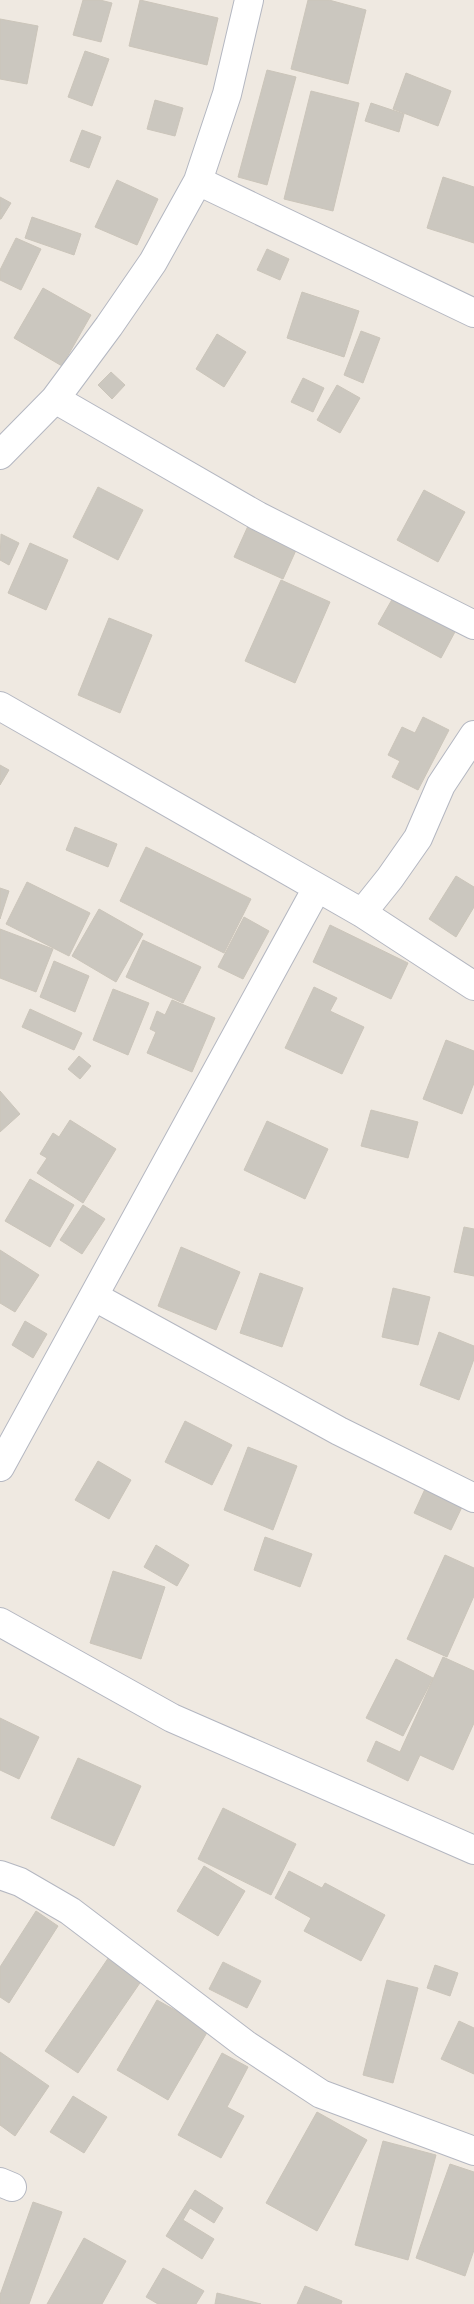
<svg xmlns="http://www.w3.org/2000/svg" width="474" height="2304" font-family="Helvetica,sans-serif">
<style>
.building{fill:#cbc7bf;stroke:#cbc5ba}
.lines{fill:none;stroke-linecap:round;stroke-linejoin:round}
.minor-casing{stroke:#b4b7c1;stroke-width:30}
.minor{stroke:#fff;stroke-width:28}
</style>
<rect width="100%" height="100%" fill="#efe9e1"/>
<!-- building -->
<path class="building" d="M83 0H100L112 3 101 42 73 35Z
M140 0 218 18 207 65 129 46Z
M308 0H329L366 10 348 84 291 69Z
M0 19 38 26 27 84 0 79Z
M85 51 109 59 92 106 68 97Z
M267 70 296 77 267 185 238 177Z
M406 73 451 91 438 126 393 109Z
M311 91 359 103 333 211 284 199Z
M155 100 183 108 175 136 147 129Z
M371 103 404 114 399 132 365 121Z
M82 130 101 137 89 168 70 161Z
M443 177 474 187V243L427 228Z
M117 180 158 199 137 245 95 227Z
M0 197 11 203 1 219H0Z
M32 217 81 234 74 255 25 238Z
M16 238 41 249 21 290 0 280V270Z
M267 249 289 259 280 280 257 270Z
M43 288 91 315 62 366 14 338Z
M302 292 359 311 344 357 287 338Z
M361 331 380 338 363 383 344 375Z
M217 334 246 352 224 387 196 369Z
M111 372 125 385 112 399 98 385Z
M303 378 324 388 313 412 291 402Z
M337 385 360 398 340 433 317 420Z
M98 487 143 510 118 560 73 537Z
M424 490 465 512 438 562 397 540Z
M248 526 297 548 283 579 234 557Z
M1 534 19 543 9 565 0 560Z
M30 543 68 560 46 610 8 593Z
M281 580 330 602 295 683 245 661Z
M394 596 456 630 441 658 378 624Z
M109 618 152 635 120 713 78 695Z
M423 717 449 730 418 790 392 777 400 761 388 755 402 727 415 733Z
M0 765 9 770 0 785Z
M75 827 117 844 108 867 66 850Z
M146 847 251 899 224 953 120 901Z
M456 876 474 887V907L456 937 429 919Z
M27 882 90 913 69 956 6 924Z
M0 888 9 891 0 919Z
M99 909 143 934 116 982 72 956Z
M244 917 269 931 243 979 218 967Z
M330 925 408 963 391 999 313 962Z
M0 929 53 949 36 992 0 978Z
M143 940 201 967 183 1003 126 977Z
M54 961 89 976 75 1012 40 997Z
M314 987 337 998 330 1011 364 1027 342 1074 285 1048Z
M113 989 149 1003 128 1055 93 1040Z
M172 1000 215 1018 192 1072 147 1053 156 1032 150 1029 157 1011 165 1015Z
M30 1009 82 1033 74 1050 22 1027Z
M446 1040 474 1051V1083L462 1114 423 1099Z
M79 1056 91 1066 80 1079 68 1069Z
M0 1091 20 1114 0 1132Z
M371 1110 418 1122 408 1158 361 1146Z
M70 1120 116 1149 83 1203 37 1173 47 1158 40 1154 53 1133 59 1137Z
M267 1121 328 1149 305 1199 244 1170Z
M30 1179 74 1205 50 1247 5 1221Z
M83 1205 105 1219 82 1254 60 1240Z
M464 1227 474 1229V1276L454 1272Z
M181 1247 240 1272 216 1330 158 1306Z
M0 1250 39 1275 15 1312 0 1303Z
M260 1273 303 1288 282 1347 240 1333Z
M393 1288 430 1297 418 1345 382 1337Z
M25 1321 47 1334 33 1358 12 1345Z
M439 1332 474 1346V1359L459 1400 420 1385Z
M185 1421 232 1445 212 1485 165 1462Z
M248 1447 297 1466 273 1530 224 1510Z
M98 1461 131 1480 109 1519 75 1500Z
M425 1489 462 1507 451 1530 414 1513Z
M265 1537 312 1554 300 1587 254 1570Z
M156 1545 189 1565 177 1586 144 1567Z
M445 1555 474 1568V1596L447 1657 407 1639Z
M113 1571 165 1587 141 1659 90 1643Z
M443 1657 474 1671V1723L453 1770 420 1755 408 1781 367 1761 376 1741 400 1752Z
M396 1659 433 1678 403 1736 366 1718Z
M0 1718 39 1737 19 1779 0 1770Z
M78 1758 141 1786 114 1846 51 1818Z
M223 1808 296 1844 271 1895 198 1859Z
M204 1866 245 1891 218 1936 177 1911Z
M289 1871 322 1888 325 1883 385 1915 361 1961 304 1931 311 1918 275 1898Z
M36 1911 58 1926 9 2003 0 1997V1967Z
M111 1954 144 1977 78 2073 45 2051Z
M223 1962 261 1981 247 2008 209 1989Z
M435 1965 458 1973 450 1996 427 1988Z
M387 1980 418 1988 393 2083 363 2075Z
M157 2000 209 2029 168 2100 117 2070Z
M459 2021 474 2028V2074L441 2059Z
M0 2052 49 2086 15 2136 0 2125Z
M222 2053 248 2067 227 2107 244 2116 221 2158 178 2135Z
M73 2096 107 2117 84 2153 50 2132Z
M317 2112 367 2140 317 2231 266 2203Z
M383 2141 436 2155 408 2260 355 2245Z
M450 2164 474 2172V2250L465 2276 416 2258Z
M195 2190 223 2208 214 2223 190 2208 183 2220 214 2239 202 2259 166 2236Z
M33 2202 62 2212 29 2304H0V2295Z
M84 2238 126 2261 102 2304H47Z
M163 2268 204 2291 196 2304H158L146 2297Z
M305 2286 342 2301 341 2304H297Z
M217 2293 261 2304H215Z"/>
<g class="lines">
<!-- minor casing -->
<g class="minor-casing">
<path id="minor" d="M198 181 474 313
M55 399 258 516 474 625
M0 455 55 399 109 326 153 262 198 181 227 94 249 0
M0 706 362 913 474 986
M362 913 390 878 418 838 441 785 474 735
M95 1297 339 1431 474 1498
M0 1467 317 888
M0 1622 172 1718 474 1850
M0 1875 20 1882 70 1911 245 2044 321 2094 474 2151
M0 2182 12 2187"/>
</g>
<!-- minor -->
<use href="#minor" class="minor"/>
</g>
</svg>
